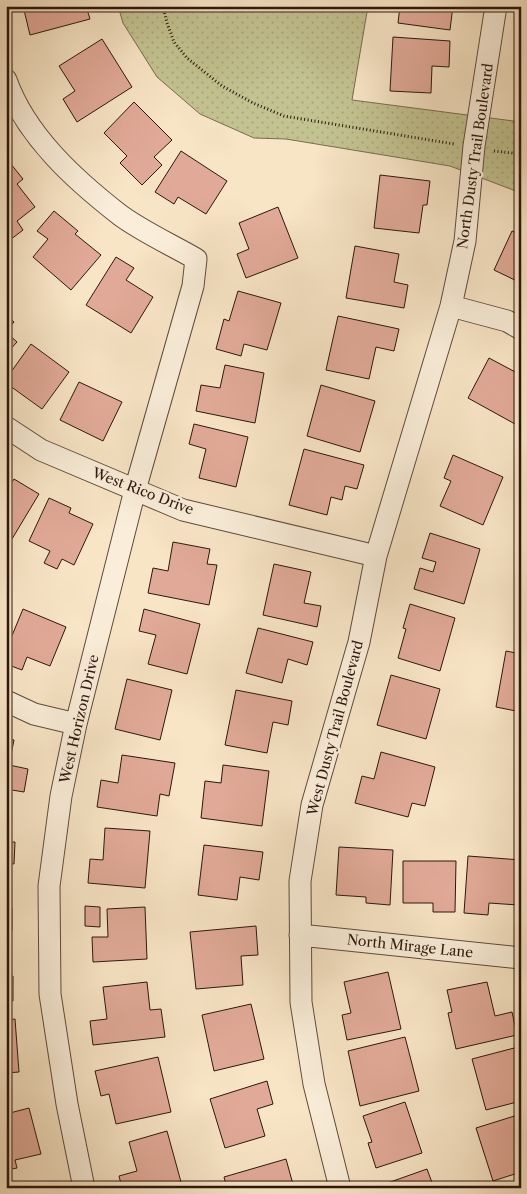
<svg xmlns="http://www.w3.org/2000/svg" width="527" height="1194" font-family="'Libre Caslon Text',serif">
<style>
.grass{fill:url(#grass-dots);stroke:#786d4f}
.building{fill:#e1aa98;stroke:#2c170d}
.lines{fill:none;stroke-linecap:round;stroke-linejoin:round}
.street-casing{stroke:#5f4a3b;stroke-width:23}
.path{stroke:#2c170d;stroke-width:3;stroke-dasharray:1 2.5;stroke-linecap:butt}
.street{stroke:#faeeda;stroke-width:21}
.labels{text-anchor:middle;stroke-width:5;stroke-linejoin:round;paint-order:stroke}
.street-label{font-size:14px;fill:#2c170d;stroke:#faeeda}
</style>
<defs>
<pattern id="grass-dots" width="8" height="8" patternUnits="userSpaceOnUse" patternTransform="scale(1.25)"><rect width="8" height="8" fill="#c3c391"/><path d="M2 2h.1M6 6h.1" fill="none" stroke="#a8a77c" stroke-width="1.8" stroke-linecap="round"/></pattern>
</defs>
<rect width="100%" height="100%" fill="#f8e5c6"/>
<filter id="stains"><feTurbulence type="fractalNoise" baseFrequency=".004" numOctaves="4"/><feColorMatrix values="0 0 0 0 .2 0 0 0 0 .09 0 0 0 0 .02 0 0 0 .5 -.17"/></filter>
<radialGradient id="worn" r=".72"><stop offset=".6" stop-color="#630" stop-opacity="0"/><stop offset="1" stop-color="#630" stop-opacity=".3"/></radialGradient>
<!-- grass -->
<path class="grass" d="M118 6H368L352 100 521 122V193L450 166 286 139 254 138 200 114 157 77 123 23Z"/>
<!-- building -->
<path class="building" d="M41 6H86L90 19 30 35 24 10Z
M400 6H453L450 30 398 23Z
M393 37 450 41 449 67 432 66 431 93 390 91Z
M102 39 132 87 77 122 63 99 75 91 59 66Z
M134 102 172 140 154 157 162 165 142 185 120 163 127 156 104 133Z
M181 151 227 181 206 214 178 197 174 204 155 192Z
M6 158 23 179 17 184 35 207 17 221 23 230 6 243Z
M380 175 430 181 427 205H423L419 233 374 228Z
M278 207 298 258 246 278 237 254 249 249 239 223Z
M54 211 78 231 75 234 101 255 71 290 33 257 48 239 37 231Z
M512 231 521 235V283L494 270Z
M355 246 399 254 394 282 408 285 404 308 346 298Z
M116 257 134 268 126 280 153 297 131 333 86 305Z
M238 291 281 303 267 350 244 344 241 356 216 349 224 319 229 321Z
M6 315 14 322 6 332 17 342 6 354Z
M338 316 399 329 394 351 376 347 369 379 326 370Z
M31 344 69 372 42 409 6 383V379Z
M489 358 521 375V413L515 424 468 398Z
M225 365 264 373 255 423 196 411 201 385 220 388Z
M79 382 122 402 103 441 60 420Z
M321 385 375 401 360 452 307 436Z
M194 424 248 437 236 487 199 478 206 449 189 444Z
M304 449 364 465 357 489 345 486 342 500 331 497 327 515 289 505Z
M453 455 503 477 483 525 440 506 451 481 444 478Z
M14 479 39 494 9 544 6 542V491Z
M49 498 71 508 69 513 93 524 74 565 62 559 57 569 44 563 50 551 29 541Z
M430 533 480 549 464 604 414 589 420 568 433 572 436 562 422 558Z
M173 542 210 549 207 564 217 565 209 605 148 593 153 568 168 571Z
M274 564 311 572 304 603 321 606 317 627 263 615Z
M410 604 455 618 440 671 398 658 406 629 403 628Z
M23 609 66 627 50 666 27 657 22 670 6 664V650Z
M144 609 200 624 187 674 148 664 156 635 139 631Z
M258 628 313 642 307 665 288 659 282 683 246 673Z
M506 651 521 654V712L496 707Z
M391 675 440 689 426 739 377 725Z
M127 679 172 690 160 740 115 729Z
M236 690 292 701 288 725 273 722 267 753 225 745Z
M6 738 14 740 9 765 28 769 24 792 6 789Z
M381 752 435 767 425 806 412 803 408 817 355 803 362 776 374 779Z
M122 755 175 763 169 796 160 794 157 816 97 807 101 780 118 783Z
M223 765 269 771 262 826 201 818 205 781 221 783Z
M105 828 150 831 145 888 88 883 90 859 103 860Z
M6 842H15L14 864 6 863Z
M204 845 263 852 259 880 240 877 237 900 198 895Z
M339 847 393 850 390 905 366 903V897L336 895Z
M468 856 521 860 518 905 489 903 488 915 464 913Z
M403 861H456L455 912H433V903H403Z
M85 906 100 907V927L85 926Z
M145 907 147 959 93 962 92 937H108L107 909Z
M6 908H12V931H6Z
M256 926 258 955 241 956 243 985 196 989 190 932Z
M388 972 401 1029 347 1040 342 1015 351 1013 344 982Z
M6 976H13V1001H6Z
M147 982 150 1010 161 1009 165 1037 93 1045 90 1021 107 1019 103 987Z
M487 982 495 1016 512 1012 517 1035 456 1049 448 1013 452 1012 447 990Z
M251 1004 264 1059 214 1071 202 1015Z
M15 1019 19 1072 6 1073V1020Z
M405 1037 419 1091 360 1106 348 1051Z
M518 1047 521 1058V1101L486 1110 472 1059Z
M158 1057 171 1112 116 1124 109 1094 101 1096 95 1071Z
M267 1081 273 1104 257 1109 265 1136 225 1148 210 1099Z
M405 1102 422 1153 376 1168 368 1143 372 1142 363 1116Z
M29 1108 41 1154 15 1160 17 1168 6 1170V1114Z
M521 1114V1172L493 1181 476 1128Z
M167 1131 181 1182 160 1188H122L119 1176 137 1171 129 1142Z
M286 1159 294 1188H227L224 1177Z
M427 1169 434 1188H380L379 1186Z"/>
<g class="lines">
<!-- street casing -->
<g class="street-casing">
<path id="street" d="M6 80C26 136 75 180 120 215 143 232 172 245 196 259L193 286 135 490 76 724 61 796 49 886 50 994 67 1104 84 1188
M451 306 507 321 521 329
M6 427 41 450 183 510 376 556
M6 701 34 714 76 724
M300 935 521 958
M340 1188 314 1084 301 1002 300 881 312 805 359 642 376 556 451 306 465 241 474 146 496 6"/>
</g>
<!-- path -->
<path class="path" d="M163 6 167 23 174 42 187 58 222 86 253 103 284 116 454 144
M494 151 521 154"/>
<!-- street -->
<use href="#street" class="street"/>
</g>
<g class="labels">
<!-- street labels -->
<g class="street-label">
<text transform="translate(475 156) rotate(-82)" y="5">North Dusty Trail Boulevard</text>
<text transform="translate(143 491) rotate(21)" y="5">West Rico Drive</text>
<text transform="translate(79 719) rotate(-77)" y="5">West Horizon Drive</text>
<text transform="translate(335 728) rotate(-75)" y="5">West Dusty Trail Boulevard</text>
<text transform="translate(410 946) rotate(6)" y="5">North Mirage Lane</text>
</g>
</g>
<!-- margin -->
<rect width="527" height="1194" fill="none" stroke="#f8e5c6" stroke-width="25"/>
<rect x="8" y="8" width="512" height="1179" fill="none" stroke="#2c170d" stroke-width="2.5"/>
<rect x="12" y="12" width="502" height="1169" fill="none" stroke="#2c170d"/>
<rect width="100%" height="100%" filter="url(#stains)"/>
<rect width="100%" height="100%" fill="url(#worn)"/>
</svg>
